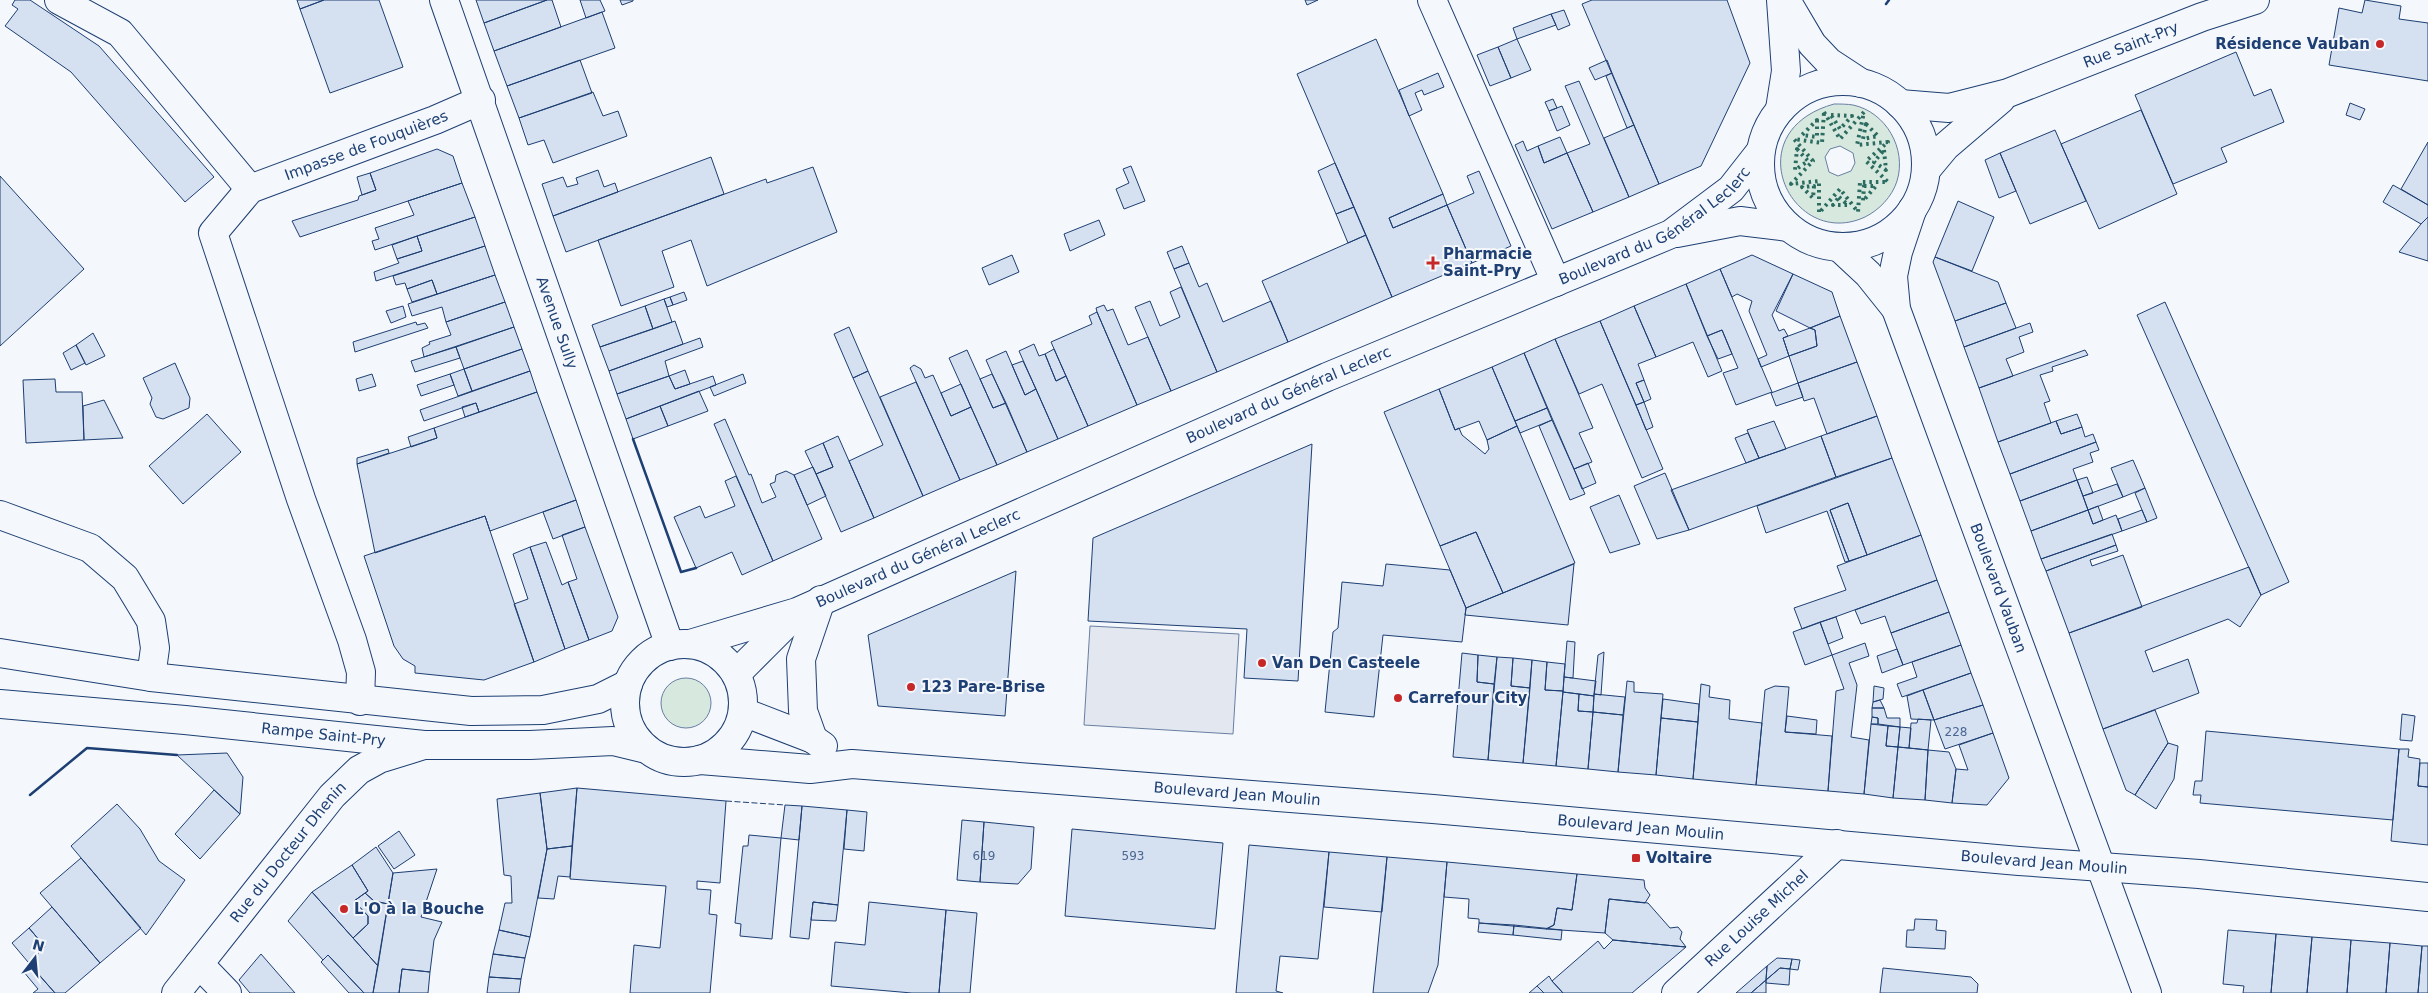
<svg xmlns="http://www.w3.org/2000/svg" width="2428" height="993" font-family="'DejaVu Sans',sans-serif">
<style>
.green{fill:#d7e8df;stroke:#687fa3;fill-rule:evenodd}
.parking{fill:#e3e8f0;stroke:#687fa3}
.building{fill:#d5e0f0;stroke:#1d3f73}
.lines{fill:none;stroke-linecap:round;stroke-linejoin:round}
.minor-casing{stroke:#1d3f73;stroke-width:30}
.major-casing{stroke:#1d3f73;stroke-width:30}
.minor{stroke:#f4f7fb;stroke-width:28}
.major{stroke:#f4f7fb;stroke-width:28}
.hedge{stroke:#2c6c60;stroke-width:4;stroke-dasharray:2.5 4;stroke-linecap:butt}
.fence{stroke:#1d3f73;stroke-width:1;stroke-dasharray:6 2.5;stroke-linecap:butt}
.wall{stroke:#1d3f73;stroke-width:2.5}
.poi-dot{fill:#c62828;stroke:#f4f7fb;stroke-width:2}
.labels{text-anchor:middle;stroke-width:4;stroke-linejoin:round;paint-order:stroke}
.number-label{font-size:12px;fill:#4b6792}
.poi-label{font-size:15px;font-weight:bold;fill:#1d3f73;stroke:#f4f7fb;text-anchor:start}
.street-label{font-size:15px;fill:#1d3f73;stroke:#f4f7fb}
</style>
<rect width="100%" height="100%" fill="#f4f7fb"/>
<!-- green -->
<path class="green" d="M1834 104C1840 104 1847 104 1853 105 1886 112 1907 149 1897 181 1892 197 1879 210 1865 217 1792 251 1734 132 1834 104ZM1840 146 1853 153 1855 163 1851 171 1838 176 1829 172 1825 157 1830 149Z
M661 703a25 25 0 1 1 50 0a25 25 0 1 1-50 0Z"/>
<!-- parking -->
<path class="parking" d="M1090 626 1239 634 1233 734 1084 725Z"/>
<!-- building -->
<path class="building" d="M15 0H30L99 46 214 177 185 202 71 72 5 26 18 9 12 5Z
M297 0H324L300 9Z
M324 0H379L403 67 330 93 300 9Z
M476 0H547L484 23Z
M547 0H552L561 27 494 51 484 23Z
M580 0H600L605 11 586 18Z
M620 0H633V1L622 5Z
M1305 0H1318L1307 5Z
M1592 0H1727L1750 63 1701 166 1659 184 1582 4Z
M2365 0 2401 6 2399 19 2428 23V81L2329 65 2339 8 2362 13Z
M1564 10 1570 25 1558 30 1551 14Z
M602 12 615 48 507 86 494 51Z
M1551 14 1556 25 1517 39 1513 28Z
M1376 39 1443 194 1389 218 1393 228 1447 205 1472 263 1392 297 1297 74Z
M1517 39 1531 70 1511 78 1498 47Z
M1498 47 1511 78 1490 86 1477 55Z
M2236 52 2254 96 2271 89 2284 122 2221 148 2227 162 2173 184 2135 95Z
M580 60 592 93 519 118 507 86Z
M1607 60 1612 73 1595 80 1589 68Z
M1438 73 1444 87 1424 95 1422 90 1415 93 1422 110 1409 116 1399 90Z
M1612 73 1634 125 1627 128 1606 76Z
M1579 81 1629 197 1593 212 1567 153 1590 144 1565 86Z
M593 92 603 116 618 111 627 136 553 163 544 140 528 145 519 118Z
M1553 99 1557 108 1549 111 1545 102Z
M2350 103 2365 109 2360 120 2346 115Z
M1562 106 1570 125 1557 131 1549 111Z
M2141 110 2177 194 2099 229 2061 144Z
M1634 125 1659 184 1629 197 1604 138Z
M2055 130 2086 201 2030 224 2000 153Z
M1560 137 1567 153 1544 163 1538 146Z
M1523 141 1527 151 1538 146 1544 163 1567 153 1593 212 1552 229 1515 145Z
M2428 142V205L2401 189Z
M437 149 453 156 462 183 300 237 292 221 358 200 359 196 376 190 370 173Z
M2000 153 2016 191 1999 198 1985 160Z
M711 157 724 194 566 252 553 216Z
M1335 163 1354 207 1336 214 1318 171Z
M1131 166 1145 201 1124 209 1116 189 1129 183 1123 169Z
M813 167 837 232 707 286 691 240 662 251 674 287 621 306 598 240 766 179 767 183Z
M598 170 604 187 615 183 618 192 553 216 542 184 563 177 567 187 578 184 576 178Z
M1479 171 1511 246 1472 263 1447 205 1474 193 1467 176Z
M370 173 376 190 362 195 357 177Z
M0 176 84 269 0 346Z
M462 183 475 217 375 250 372 241 379 239 375 228 414 215 408 201Z
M2393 185 2428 205V217L2421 224 2383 202Z
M1443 194 1447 205 1393 228 1389 218Z
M1958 201 1994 217 1972 271 1935 257Z
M1354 207 1366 235 1348 243 1336 214Z
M475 217 485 246 376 281 374 272 399 263 397 259 422 251 417 236Z
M2428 217V261L2399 252 2421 224Z
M1099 220 1105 235 1070 251 1064 234Z
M1366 235 1392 297 1288 342 1262 281Z
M417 236 422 251 397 259 392 245Z
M485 246 495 275 437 294 432 280 407 289 405 283 396 285 393 276Z
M1182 246 1189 263 1174 269 1167 252Z
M1012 255 1019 272 989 285 982 268Z
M1752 255 1793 274 1772 315 1779 331 1784 329 1788 336 1783 338 1789 356 1761 367 1758 359 1767 355 1749 311 1752 301 1737 294 1732 297 1720 269Z
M1935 257 1998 282 2006 303 1955 321 1933 262Z
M1189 263 1199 287 1207 283 1223 322 1271 301 1288 342 1217 372 1174 269Z
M1720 269 1772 392 1736 405 1723 373 1738 368 1722 330 1707 336 1686 284Z
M1793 274 1832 292 1840 316 1810 328 1776 311Z
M495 275 505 302 446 322 442 307 412 316 408 304Z
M432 280 437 294 412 302 407 289Z
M1686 284 1722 371 1708 377 1693 342 1656 357 1634 306Z
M1181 287 1217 372 1171 391 1135 307 1150 301 1160 326 1180 317 1170 292Z
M684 292 687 300 673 305 670 297Z
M670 297 673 305 667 307 664 299Z
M664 299 672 322 653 329 645 306Z
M505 302 514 327 424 357 422 348 430 344 429 342 451 335 446 322Z
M2165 302 2289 582 2261 595 2137 315Z
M2006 303 2016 328 1964 347 1955 321Z
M1104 305 1107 311 1113 309 1128 345 1148 337 1171 391 1137 405 1097 312 1096 308Z
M403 306 406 317 391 323 386 311Z
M645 306 653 329 600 347 592 325Z
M1634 306 1656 357 1638 364 1644 380 1636 383 1644 402 1636 405 1600 321Z
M1097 312 1137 405 1088 426 1051 342 1092 324 1089 316Z
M1840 316 1857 362 1798 383 1789 356 1817 346 1815 330 1810 328Z
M675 321 683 344 609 371 600 347Z
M1600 321 1663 469 1642 478 1602 384 1579 394 1555 339Z
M416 322 417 325 425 323 428 328 355 352 353 342Z
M2030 323 2033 332 2019 337 2024 352 2006 359 2013 376 1979 388 1964 347Z
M514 327 522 349 464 369 456 347Z
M849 327 868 371 853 378 834 334Z
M1810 328 1815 330 1817 346 1789 356 1783 338Z
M1722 330 1732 354 1718 359 1707 336Z
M93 333 105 356 86 365 76 345Z
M700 338 703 347 665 361 669 376 617 394 609 371Z
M1555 339 1593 428 1579 433 1592 462 1574 469 1524 353Z
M1034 344 1039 356 1045 354 1056 381 1066 376 1088 426 1058 439 1019 351Z
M76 345 85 363 71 370 63 353Z
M456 347 460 358 415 372 411 361Z
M522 349 530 371 472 391 464 369Z
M1054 349 1066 376 1056 381 1045 354Z
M967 350 993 408 1006 403 1027 452 997 465 949 358Z
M2085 350 2088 355 2052 367 2053 371 2040 375 2050 401 2044 403 2051 423 1998 442 1979 388Z
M1006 351 1025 395 1036 389 1058 439 1027 452 986 360Z
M1524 353 1547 408 1515 421 1492 367Z
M1023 361 1036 389 1025 395 1012 365Z
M1857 362 1877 416 1827 434 1814 398 1804 401 1798 383Z
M175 363 190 398 189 408 163 419 156 417 150 404 152 398 143 378Z
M914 365 921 369 925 378 933 375 951 416 971 407 997 465 960 480 910 368Z
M1492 367 1517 426 1487 440 1479 421 1455 430 1439 389Z
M464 369 472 391 458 396 450 374Z
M685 370 690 384 675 389 669 376Z
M530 371 537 392 479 412 476 403 424 421 420 410Z
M868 371 923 496 874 518 849 461 883 445 853 378Z
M372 374 376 386 359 391 356 379Z
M450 374 454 385 421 396 417 385Z
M743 374 746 383 714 396 710 387Z
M992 374 1006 403 993 408 980 379Z
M669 376 675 389 713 376 716 385 626 419 617 394Z
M55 379 56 392H82L84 440 26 443 23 380Z
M1644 380 1651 399 1644 402 1636 383Z
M916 382 960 480 923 496 880 397Z
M1798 383 1803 397 1776 406 1771 393Z
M961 384 971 407 951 416 941 393Z
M1439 389 1455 430 1459 428 1462 435 1485 454 1489 449 1487 440 1517 426 1575 563 1503 593 1476 532 1440 546 1384 412Z
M699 391 708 411 668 426 660 406Z
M537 392 576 500 490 531 485 516 375 553 357 464 437 438 434 428Z
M104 400 123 438 84 440 83 406Z
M1644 402 1653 427 1646 430 1636 405Z
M476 403 479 412 465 417 462 407Z
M660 406 668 426 633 439 626 419Z
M1547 408 1552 420 1520 433 1515 421Z
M207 414 241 452 183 504 149 466Z
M2077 414 2082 427 2061 434 2056 421Z
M1877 416 1892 458 1836 477 1821 436Z
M725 419 749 475 751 474 762 503 776 497 770 484 775 482 776 475 786 471 794 475 822 539 773 561 714 424Z
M1552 420 1585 494 1570 500 1539 426Z
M1774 421 1786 449 1759 458 1747 430Z
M2056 421 2061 434 2082 427 2085 437 2093 434 2096 442 2010 474 1998 442Z
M434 428 437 438 411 447 408 437Z
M1748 433 1759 458 1746 463 1735 438Z
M838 436 874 518 841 532 816 474 833 467 823 443Z
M1821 436 1836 477 1689 530 1671 490Z
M2096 442 2099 450 2090 453 2093 462 2073 469 2077 480 2020 501 2010 474Z
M823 443 833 467 816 474 805 451Z
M1312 444 1298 681 1244 678 1247 629 1088 621 1093 538Z
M388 449 389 453 357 464V458Z
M1892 458 1921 535 1867 555 1848 503 1830 510 1849 561 1845 562 1827 511 1766 533 1757 506Z
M2133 460 2145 488 2123 497 2111 468Z
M1588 463 1596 483 1582 489 1574 469Z
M813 467 826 496 807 505 794 475Z
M1665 473 1689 530 1657 539 1634 486Z
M736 476 773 561 742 575 732 552 696 568 674 517 700 506 705 518 735 506 725 481Z
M2087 477 2093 493 2083 496 2077 480Z
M2077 480 2088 510 2031 531 2020 501Z
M2117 484 2123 497 2088 510 2083 496Z
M2145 488 2157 518 2147 522 2135 493Z
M1619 495 1640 544 1610 553 1590 507Z
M576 500 585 527 553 539 543 512Z
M1848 503 1867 555 1849 561 1830 510Z
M2098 506 2103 520 2093 524 2088 510Z
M2088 510 2093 524 2116 515 2122 531 2041 559 2031 531Z
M2142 510 2147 522 2122 531 2118 519Z
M485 516 534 662 484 680 415 673V666L403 659 394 646 364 556Z
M585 527 618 617 612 631 589 640 568 582 577 579 562 535Z
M1476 532 1503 593 1466 608 1440 546Z
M2112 534 2116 545 2046 571 2041 559Z
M1921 535 1937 580 1802 629 1794 608 1846 590 1837 566Z
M546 542 562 585 568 582 589 640 565 649 530 547Z
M2116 545 2118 551 2090 560 2092 566 2123 555 2142 607 2069 633 2046 571Z
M530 547 565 649 534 662 514 604 528 599 513 554Z
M1386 564 1450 570 1466 608 1462 642 1383 635 1374 717 1325 712 1333 632 1338 628 1342 582 1383 586Z
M1574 564 1568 625 1465 615 1466 608Z
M2249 567 2261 595 2240 627 2228 619 2145 651 2153 672 2188 659 2199 693 2103 729 2069 633Z
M1016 571 1005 716 878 706 868 635Z
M1937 580 1949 612 1891 633 1885 616 1861 624 1855 610Z
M1949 612 1961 645 1903 665 1891 633Z
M1836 617 1843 638 1828 644 1820 622Z
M1820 622 1832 655 1805 665 1793 632Z
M1567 641 1575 642 1573 678 1564 677Z
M1865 643 1869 656 1849 663 1857 685 1851 737 1869 740 1864 794 1828 791 1836 691 1844 689 1832 655Z
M1961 645 1971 673 1902 697 1897 684 1917 677 1912 662Z
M1897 649 1903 665 1882 673 1877 656Z
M1604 652 1601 695 1594 694 1598 655Z
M1462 653 1478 655 1477 682 1494 684 1488 760 1453 757Z
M1478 655 1497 657 1494 684 1477 682Z
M1497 657 1513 658 1511 686 1530 688 1523 763 1488 760Z
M1513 658 1532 660 1530 688 1511 686Z
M1532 660 1547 662 1545 690 1563 691 1556 766 1523 763Z
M1547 662 1565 664 1563 691 1545 690Z
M1971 673 1983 705 1934 720 1923 690Z
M1564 677 1596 681 1594 696 1563 692Z
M1627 681 1634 682V692L1663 694 1656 775 1618 772Z
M1701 684 1710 686 1709 697 1730 700 1729 719 1762 723 1756 785 1693 779Z
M1775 686 1789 687 1785 732 1832 736 1828 791 1756 785 1765 690Z
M1874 686 1884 688 1883 699 1873 702Z
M1923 690 1934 720 1911 719 1907 696Z
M1563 692 1579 694 1578 711 1593 712 1588 769 1556 766Z
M1579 694 1594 696 1593 712 1578 711Z
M1594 694 1625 697 1623 715 1593 712Z
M1663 699 1699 704 1698 722 1661 718Z
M1880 700 1884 708H1872L1873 702Z
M1983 705 1993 733 1945 749 1934 720Z
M1872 708H1884L1887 718H1900V727L1878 724V718L1872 717Z
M2155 710 2168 743 2135 795 2126 790 2103 729Z
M1593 712 1623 715 1618 772 1588 769Z
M2402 714 2415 716 2412 741 2400 740Z
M1787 716 1817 720 1816 734 1785 732Z
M1872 717 1878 718V724H1871Z
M1661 718 1698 722 1693 779 1656 775Z
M1918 719 1931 720 1928 750 1909 748 1911 723H1917Z
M1871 724 1888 726 1886 746 1898 747 1893 798 1864 794Z
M1888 726 1900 727 1898 747 1886 746Z
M1900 727 1911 728 1909 748 1898 747Z
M2206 731 2399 749 2393 820 2200 803 2201 795H2193L2195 781H2202Z
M1993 733 2009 778 1987 805 1952 803 1956 769 1968 770 1959 745Z
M2168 743 2178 746 2174 779 2156 809 2135 795Z
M1898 747 1928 750 1925 800 1893 798Z
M2399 749H2409L2408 757 2420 759 2418 786 2428 787V845L2391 841Z
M1928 750 1949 752 1956 769 1952 803 1925 800Z
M227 753 243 777 240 814 177 755Z
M2420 763H2428V787L2418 786Z
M577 788 572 846 547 849 540 793Z
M577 788 726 801 720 883 697 881V889L711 890 709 914 717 915 710 993H630L634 945 660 948 666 886 570 879Z
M214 790 240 814 200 859 175 834Z
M540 793 547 849 530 937 499 930 505 903H512L511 876 504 875 497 799Z
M117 804 140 829 159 861 185 880 146 935 71 846Z
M785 805 802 806 799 840 781 838Z
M802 806 847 810 838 905 813 902 809 939 790 937Z
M847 810 867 812 864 851 844 849Z
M962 820 984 822 980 882 957 880Z
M984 822 1034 827 1031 869 1018 884 980 882Z
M1072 829 1223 843 1215 929 1065 916Z
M399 831 415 855 394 869 378 846Z
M749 835 781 838 772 939 740 936 741 924 735 923 743 846H748Z
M1249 845 1329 852 1318 959 1280 956 1276 991 1283 993H1236Z
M572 846 570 877 558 876 554 899 538 898 547 849Z
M376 847 393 873 388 904 374 901 365 893 368 891 352 865Z
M1329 852 1387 857 1382 912 1324 907Z
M1387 857 1447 862 1438 965 1428 993H1373Z
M81 858 141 928 100 963 40 893Z
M1447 862 1577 874 1572 910 1557 908 1554 925 1546 929 1479 923V919L1468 918 1469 899 1444 897Z
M352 865 368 891 354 901 368 916V924L353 938 312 892Z
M437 869 421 917 442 922 434 940 430 972 402 969 399 993H373L393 873Z
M1577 874 1644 880 1645 888 1650 895 1645 903 1609 899 1605 933 1546 929 1554 925 1557 908 1572 910Z
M312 892 378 966 373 993H364L328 955 323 960 288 921Z
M365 893 374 901 388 904 378 966 353 938 368 924V916L354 901Z
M1609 899 1648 903 1670 928 1678 927 1682 932 1680 939 1686 947 1613 940 1605 933Z
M813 902 838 905 836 921 811 920Z
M869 902 946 910 939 993H912L831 986 835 942 865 945Z
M52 907 100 963 65 993H55L28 962 45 947 29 928Z
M946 910 977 913 970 993H939Z
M1915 919 1937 920 1936 930 1946 931 1945 949 1906 947 1907 930H1914Z
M1479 923 1514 925 1513 935 1478 932Z
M1514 925 1562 930 1561 940 1513 935Z
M29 928 45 947 28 962 12 943Z
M499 930 530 937 525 958 493 954Z
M2228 930 2276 934 2271 993H2243L2244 986 2223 984Z
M2276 934 2312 937 2307 993H2271Z
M2312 937 2351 940 2347 993H2307Z
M1613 940 1686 947 1632 993H1563L1552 981 1598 941 1604 949Z
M2351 940 2390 943 2386 993H2347Z
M2390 943 2422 946 2418 993H2386Z
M2422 946H2428V993H2418Z
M261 954 295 993H250L239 980Z
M493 954 525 958 521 979 489 977Z
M328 955 364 993H349L321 962Z
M1777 958 1792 959 1790 969 1780 968 1766 980 1767 966Z
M1792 959 1800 960 1798 970 1790 969Z
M30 965 55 993H33L38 989 23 971Z
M1767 966 1766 980 1751 993H1736Z
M1780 968 1790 969 1789 985 1766 983V980Z
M1883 968 1971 977 1978 984 1977 993H1880Z
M402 969 430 972 428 993H399Z
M1549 976 1552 981 1563 993H1544L1537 986Z
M489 977 521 979 519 993H487Z
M1766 980V993H1751Z
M1537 986 1544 993H1529Z"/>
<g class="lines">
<!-- minor casing -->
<g class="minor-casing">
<g id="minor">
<path d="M59 0 120 33 250 189"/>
<path id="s1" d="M444 0 670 646"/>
<path d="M1432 0 1556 282"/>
<path d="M1786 0 1812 44 1829 62 1861 83"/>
<circle cx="1843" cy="164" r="83"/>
<path id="s2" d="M1900 104 1949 108 2008 93 2202 17 2255 0"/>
<path d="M1780 109 1786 71 1781 0"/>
<path d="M1926 170 1946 146 2001 99"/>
<path id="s3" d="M1912 210 1898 252 1893 276 1896 309 2147 993"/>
<path d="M1677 233 1740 221 1788 227"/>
<path d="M1839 247 1868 274 1896 309"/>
<path d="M0 515 90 548 125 578 151 621 155 648 151 677"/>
<path id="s4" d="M690 644 797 612 1327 377 1671 234 1731 189 1760 152"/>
<path d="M736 674 795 615"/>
<path id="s5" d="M360 701 361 672 352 640 301 499 213 233 250 189 435 120 481 100"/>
<path d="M199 964 227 993"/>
<path id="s6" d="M176 993 332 796 359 770 379 759 424 745"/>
<path id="s7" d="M1676 993 1837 844"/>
</g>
</g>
<!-- major casing -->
<g class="major-casing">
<g id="major">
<circle cx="684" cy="703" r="59"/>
<path d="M0 653 151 677 471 711 543 710 598 699 628 684"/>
<path id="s8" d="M0 704 185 720 424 745H530L613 741 646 749"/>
<path d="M743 712 813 739 823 746"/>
<path d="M813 739 803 711 801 659 821 600"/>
<path id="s9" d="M700 760 810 769 852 764 1433 809 2019 861 2199 874 2428 897"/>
</g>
</g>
<!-- minor -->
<use href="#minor" class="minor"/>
<!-- major -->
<use href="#major" class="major"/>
<!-- hedge -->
<path class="hedge" d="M1824 112 1840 139 1864 112 1857 145 1888 142 1866 161 1888 182H1860L1858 212 1840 189 1819 213V181L1791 184 1813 161 1794 139 1822 143Z
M1831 115 1852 116 1840 129Z
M1817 120V137L1802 135Z
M1866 124 1878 136 1863 139Z
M1797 149 1808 161 1795 170Z
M1884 150 1886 170 1874 162Z
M1814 186 1813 198 1802 187Z
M1864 186H1876L1863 201Z
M1839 197 1848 205H1833Z"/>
<!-- fence -->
<path class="fence" d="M726 801 785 805"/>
<!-- wall -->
<path class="wall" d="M1886 4 1889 0
M633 439 681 572 696 568
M30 795 87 748 177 755"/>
</g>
<!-- markers -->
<g class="poi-dot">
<circle cx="2380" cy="44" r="5"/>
<path d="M1430.5 255.5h5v5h5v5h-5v5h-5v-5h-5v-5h5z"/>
<circle cx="1262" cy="663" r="5"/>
<circle cx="911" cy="687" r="5"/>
<circle cx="1398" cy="698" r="5"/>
<rect x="1631" y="853" width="10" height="10" rx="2.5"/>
<circle cx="344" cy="909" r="5"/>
</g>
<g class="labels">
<!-- number labels -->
<g class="number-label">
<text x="1956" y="736">228</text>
<text x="984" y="860">619</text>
<text x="1133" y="860">593</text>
</g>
<!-- poi labels -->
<g class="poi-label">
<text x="2370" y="49" text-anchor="end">Résidence Vauban</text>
<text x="1443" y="259">Pharmacie<tspan x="1443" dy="17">Saint-Pry</tspan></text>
<text x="1272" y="668">Van Den Casteele</text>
<text x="921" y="692">123 Pare-Brise</text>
<text x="1408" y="703">Carrefour City</text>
<text x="1646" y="863">Voltaire</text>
<text x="354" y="914">L'O à la Bouche</text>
</g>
<!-- street labels -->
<g class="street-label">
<text dy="5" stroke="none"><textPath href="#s2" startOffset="242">Rue Saint-Pry</textPath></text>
<text dy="5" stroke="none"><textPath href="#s5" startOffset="674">Impasse de Fouquières</textPath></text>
<text dy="5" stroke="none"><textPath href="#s4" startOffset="1054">Boulevard du Général Leclerc</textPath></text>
<text dy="5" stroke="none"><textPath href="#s1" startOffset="342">Avenue Sully</textPath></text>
<text dy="5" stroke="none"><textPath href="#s4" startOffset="649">Boulevard du Général Leclerc</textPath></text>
<text dy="5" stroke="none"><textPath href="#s4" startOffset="244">Boulevard du Général Leclerc</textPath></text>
<text dy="5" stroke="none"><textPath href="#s3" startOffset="399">Boulevard Vauban</textPath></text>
<text dy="5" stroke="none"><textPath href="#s8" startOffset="325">Rampe Saint-Pry</textPath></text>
<text dy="5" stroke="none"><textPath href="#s9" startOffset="539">Boulevard Jean Moulin</textPath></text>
<text dy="5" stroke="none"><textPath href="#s9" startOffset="944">Boulevard Jean Moulin</textPath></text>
<text dy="5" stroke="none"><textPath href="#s6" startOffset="180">Rue du Docteur Dhenin</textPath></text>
<text dy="5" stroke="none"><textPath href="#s9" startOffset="1349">Boulevard Jean Moulin</textPath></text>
<text dy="5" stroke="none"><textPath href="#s7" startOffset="110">Rue Louise Michel</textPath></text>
</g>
</g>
<!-- north arrow -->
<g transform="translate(35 958) rotate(16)" stroke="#f4f7fb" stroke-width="4" paint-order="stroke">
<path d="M0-4L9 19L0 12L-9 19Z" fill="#1d3f73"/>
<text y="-8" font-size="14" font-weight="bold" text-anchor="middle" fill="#1d3f73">N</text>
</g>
</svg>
